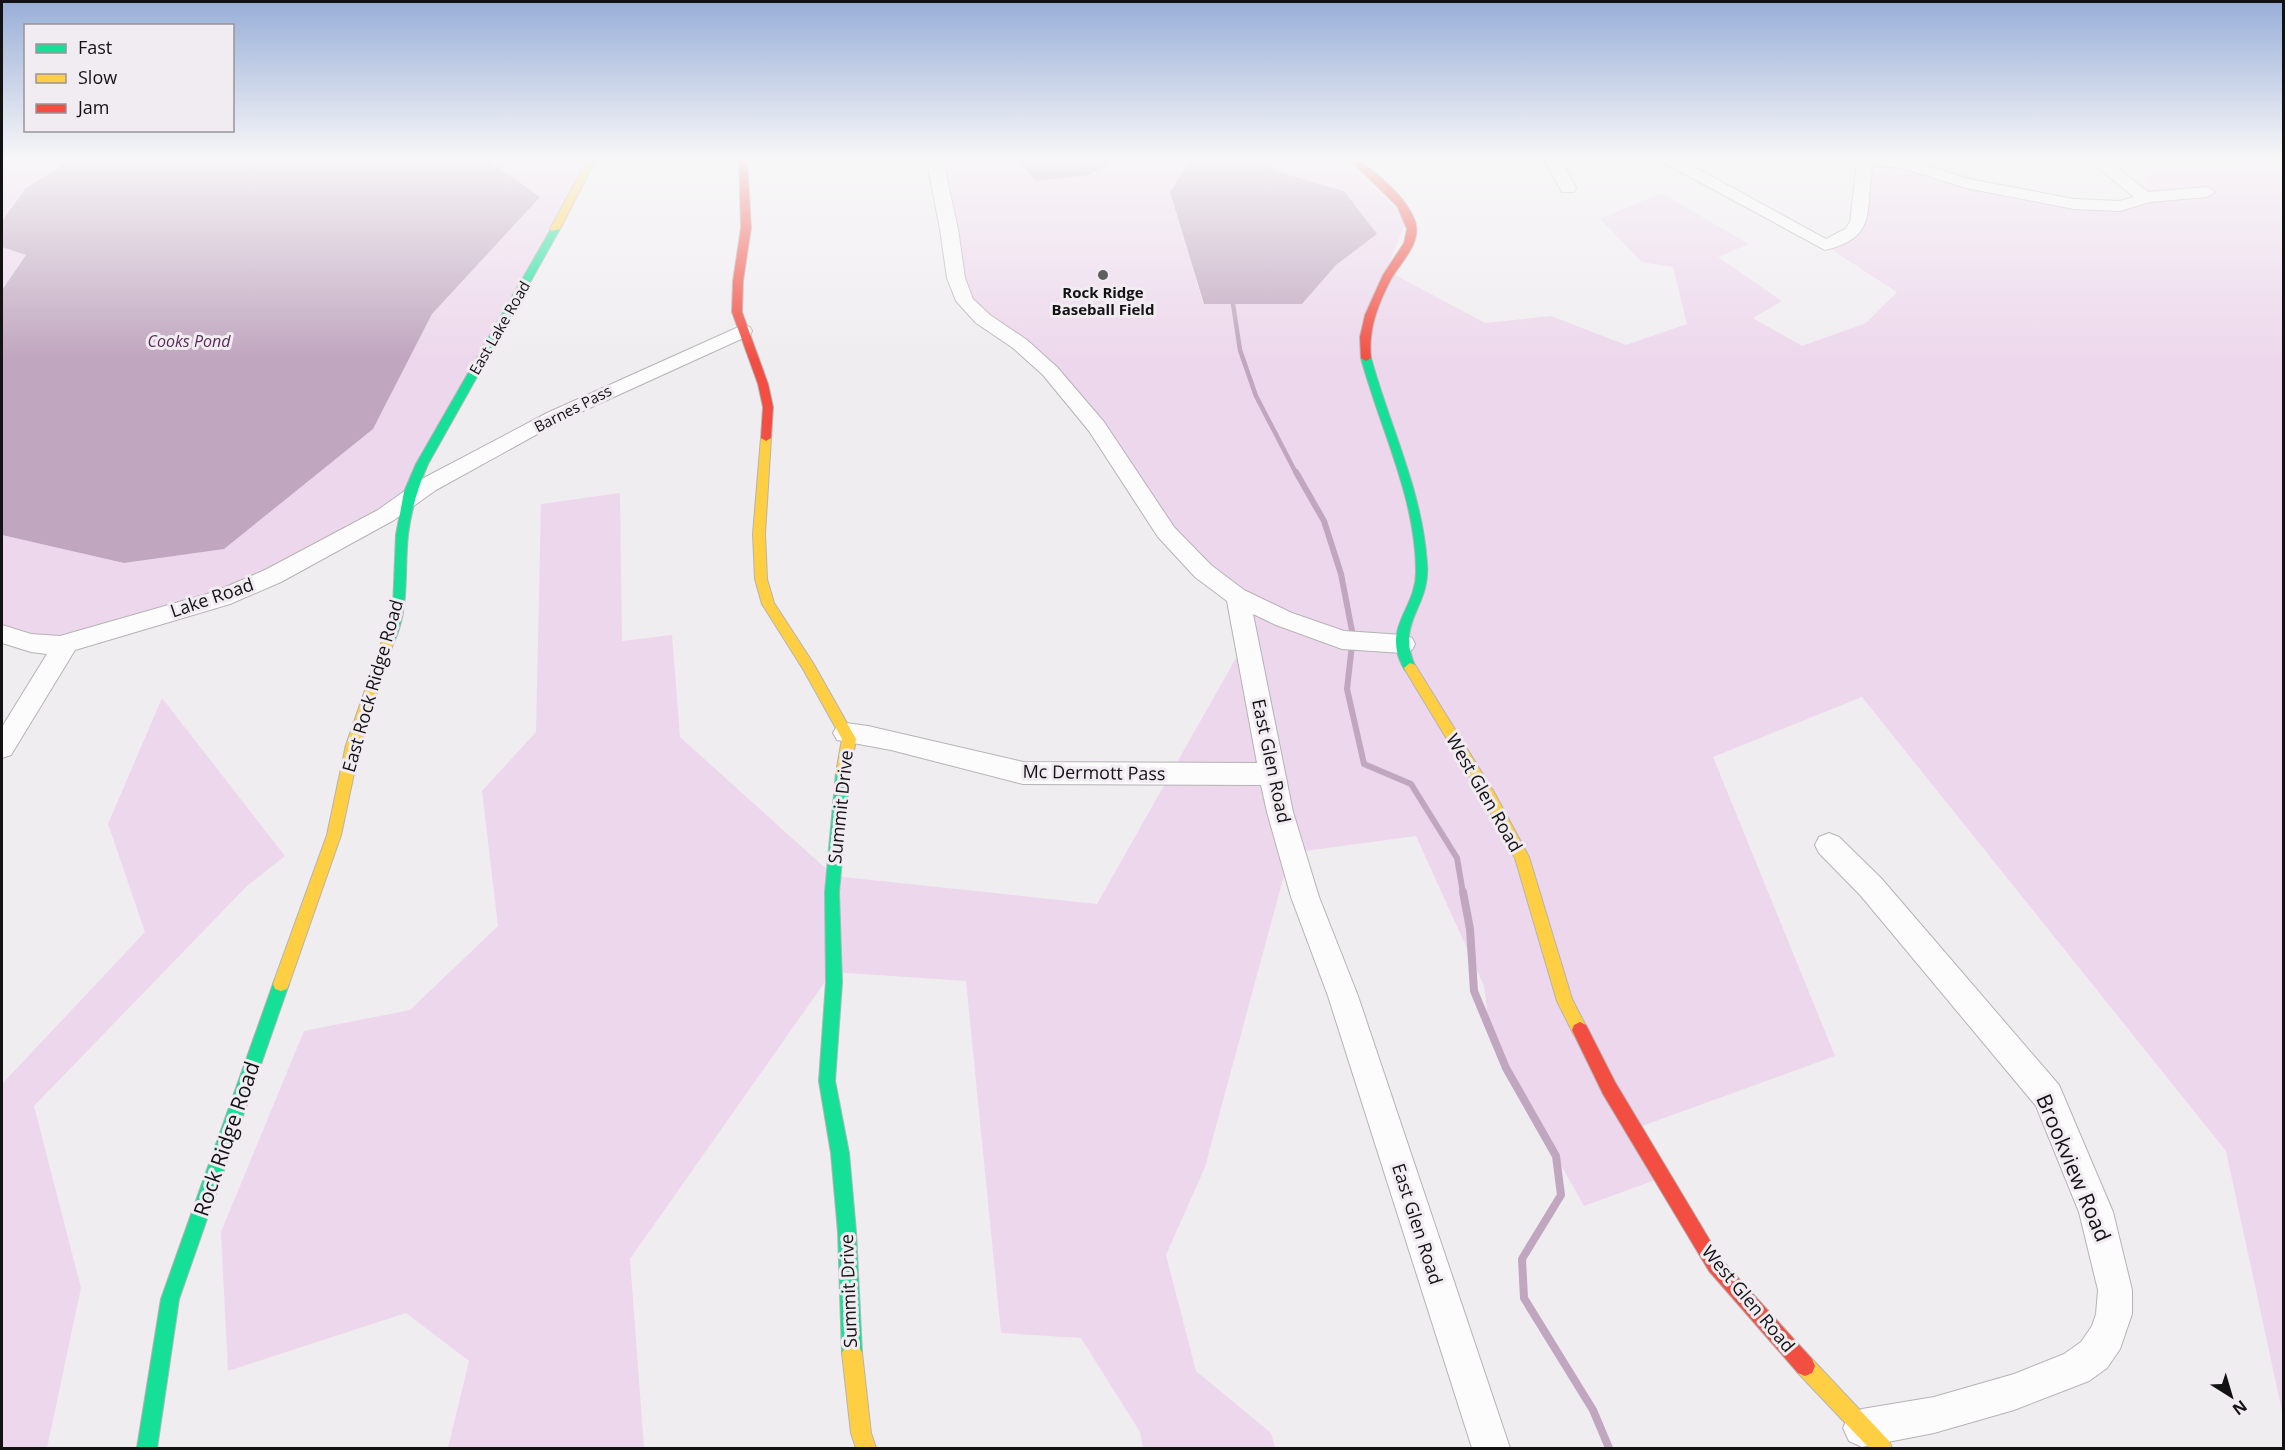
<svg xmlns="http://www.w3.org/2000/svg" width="2285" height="1450" font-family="'Open Sans',sans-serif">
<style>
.green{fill:#edd7ec}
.water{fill:#c0a6bf}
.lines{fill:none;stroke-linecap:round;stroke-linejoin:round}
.stream-far2{stroke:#c0a6bf;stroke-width:4.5}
.stream-far1{stroke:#c0a6bf;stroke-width:6}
.stream{stroke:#c0a6bf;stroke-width:8}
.street-casing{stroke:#b5b3b5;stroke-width:2}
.fast-casing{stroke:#b5b3b5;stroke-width:2}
.slow-casing{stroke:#b5b3b5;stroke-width:2}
.jam-casing{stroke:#b5b3b5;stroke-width:2}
.street{fill:#fdfcfd;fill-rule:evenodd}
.fast{fill:#16e098;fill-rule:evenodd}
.slow{fill:#ffcf43;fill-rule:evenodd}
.jam{fill:#f24e42;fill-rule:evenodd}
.poi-dot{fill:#605f60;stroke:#f1ecf1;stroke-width:2}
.labels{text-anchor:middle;stroke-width:6;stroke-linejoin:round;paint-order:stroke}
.far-poi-label{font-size:15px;font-weight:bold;fill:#131213;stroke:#f1ecf1}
.far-street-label{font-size:15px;fill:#131213;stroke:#f1ecf1}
.far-water-label{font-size:16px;font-style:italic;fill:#592c59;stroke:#f1ecf1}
.street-label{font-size:18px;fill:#131213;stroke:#f1ecf1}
.near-street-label{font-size:21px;fill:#131213;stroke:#f1ecf1}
</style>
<rect width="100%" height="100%" fill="#f0edf0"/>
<!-- green -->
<path class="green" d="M2 157H75L26 188 2 221Z
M485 157H590L396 506 234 596 52 646 2 629V535L124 563 223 549 373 429 432 314 540 197Z
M927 157H1014L1037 181 1089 175 1117 157H1185L1189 162 1170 192 1203 303 1302 304 1336 265 1377 234 1344 191 1271 170 1272 157H1341L1407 219 1386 270 1485 323 1551 316 1626 345 1687 324 1673 267 1642 262 1600 219 1661 193 1749 244 1718 257 1782 301 1753 318 1802 346 1866 323 1897 292 1829 248 1862 208 1851 157H1930L1929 169 2041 195 2139 204 2148 202 2147 169 2247 173 2219 157H2283V1416L2226 1151 1862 697 1713 757 1835 1056 1631 1130 1658 1179 1584 1206 1491 1041 1484 986 1416 836 1290 853 1205 1167 1166 1255 1196 1371 1271 1433 1275 1448H1143L1140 1432 1081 1338 1001 1333 966 981 832 972 630 1259 644 1448H448L469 1361 406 1313 228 1371 221 1232 304 1031 410 1010 498 926 482 791 536 732 541 504 620 493 622 641 672 635 680 737 834 876 1097 904 1253 628 1062 385 962 301Z
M2 247 26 255 2 290Z
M162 698 285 856 247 886 34 1106 81 1288 47 1448H2V1084L145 932 108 824Z"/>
<!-- water -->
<path class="water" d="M75 157H485L540 197 432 314 373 429 224 549 124 563 2 535V290L26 255 2 247V221L26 188Z
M1014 157H1117L1089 175 1036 181Z
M1185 157H1272V170L1344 191 1377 234 1336 265 1302 304H1204L1170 192 1189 162Z"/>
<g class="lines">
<!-- stream-far2 -->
<path class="stream-far2" d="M1233 304 1240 350 1256 396 1296 473"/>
<!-- stream-far1 -->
<path class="stream-far1" d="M1296 472 1324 521 1341 574 1353 636 1347 689 1364 764 1411 784 1457 858 1463 893"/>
<!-- stream -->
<path class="stream" d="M1463 892 1470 929 1474 991 1506 1068 1556 1156 1561 1195 1522 1259 1524 1298 1593 1410 1609 1448"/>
<!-- street casing -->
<g class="street-casing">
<path id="street" d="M926 157H942L958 229 965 278 973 299 990 315 1027 340 1057 367 1104 422 1174 527 1211 565 1244 590 1292 613 1344 631 1403 635 1412 638 1415 644 1412 650 1403 653 1342 649 1276 625 1253 614 1293 812 1319 897 1358 996 1510 1448H1472L1328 996 1291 897 1267 812 1261 785 1023 784 891 750 837 740 833 733 837 726 846 723 868 726 1023 762 1257 763 1227 601 1195 577 1158 537 1089 431 1043 375 1013 348 976 323 956 301 947 278 940 229Z
M1543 157H1559L1576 188 1574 192H1562Z
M1657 157H1676L1826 239 1845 229 1850 222 1857 164 1830 160 1828 157 1908 159 1969 179 2074 199 2120 201 2134 197 2085 157H2103L2148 192 2207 187 2215 192 2207 197 2150 202 2120 211 2074 209 1966 188 1906 169 1873 165C1864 209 1880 237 1825 250L1659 160Z
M743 325 750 327 752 331 750 335 561 421 436 490 394 520 281 582 230 604 75 650 11 755 2 758V727L47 654 31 652 2 643V625L31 634 60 636 214 592 265 570 378 510 420 480 547 413Z
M1829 833 1839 837 1881 878 2059 1085 2113 1212 2132 1290V1314L2120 1349 2107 1368 2089 1381 2014 1410 1934 1433 1862 1447 1849 1441 1843 1428 1849 1415 1862 1409 1934 1397 2014 1374 2064 1354 2081 1342 2092 1326 2096 1314 2098 1290 2079 1212 2036 1106 1861 896 1819 853 1815 845 1819 837Z"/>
</g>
<!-- fast casing -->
<g class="fast-casing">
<path id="fast" d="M552 227 560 229 428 464C418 487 411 510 408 535 404 572 410 610 393 644H383L382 641 393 607 396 535 404 492 416 464Z
M1366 355 1371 358C1390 427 1422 490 1427 563 1431 609 1394 620 1416 668L1410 673C1404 671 1404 669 1401 663 1384 626 1416 608 1416 572 1416 497 1380 429 1361 358Z
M843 767 848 769 850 773 839 892 842 982 835 1081 849 1153 856 1232 862 1353 859 1360 852 1363 845 1360 842 1353 838 1232 831 1153 819 1081 826 982 825 892 836 773 838 769Z
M281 977 287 979 289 984 179 1299 157 1448H137L161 1299 273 984 275 979Z"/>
</g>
<!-- slow casing -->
<g class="slow-casing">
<path id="slow" d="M589 157H597L560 229 552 231 550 229Z
M766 435 771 438 765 534 767 579 774 603 813 663 856 739 850 773 848 777H838L836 773 842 739 803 669 762 604 755 579 753 534 761 438Z
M388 636 394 641 360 745 341 835 289 984 287 989 281 991 275 989 273 984 327 835 346 745 382 641Z
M1410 663 1415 665 1495 794 1529 857 1572 999 1588 1030 1586 1035 1580 1038 1574 1035 1557 1001 1515 858 1485 802 1404 668Z
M852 1343 859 1346 862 1353 871 1433 876 1448H856L851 1433 842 1353 845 1346Z
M1805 1356 1812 1359 1889 1441 1892 1448H1869L1798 1373 1795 1366 1798 1359Z"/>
</g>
<!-- jam casing -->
<g class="jam-casing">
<path id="jam" d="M739 157H747L751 228 743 281 742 312 768 384 773 407 771 438 766 441 761 438 763 407 758 384 732 312 733 281 741 228Z
M1347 157H1356C1376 174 1405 194 1415 221 1423 244 1398 264 1389 283 1377 307 1368 331 1371 358L1366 361 1361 358 1360 337 1365 315 1383 275 1404 243 1407 229 1397 206Z
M1580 1022 1586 1025 1615 1082 1721 1259 1812 1359 1815 1366 1812 1373 1805 1376 1798 1373 1709 1271 1603 1094 1572 1030 1574 1025Z"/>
</g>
<!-- street -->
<use href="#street" class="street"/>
<!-- fast -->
<use href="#fast" class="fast"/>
<!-- slow -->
<use href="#slow" class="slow"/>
<!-- jam -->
<use href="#jam" class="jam"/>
</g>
<!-- sky -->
<linearGradient id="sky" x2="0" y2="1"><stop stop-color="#98aed8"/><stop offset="0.44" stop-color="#f8f7f8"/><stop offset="1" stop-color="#f8f7f8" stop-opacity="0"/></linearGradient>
<rect width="2285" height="360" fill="url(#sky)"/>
<!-- markers -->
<circle class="poi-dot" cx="1103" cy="275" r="6"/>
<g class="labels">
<!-- far-poi labels -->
<g class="far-poi-label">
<text x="1103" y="298">Rock Ridge<tspan x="1103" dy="17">Baseball Field</tspan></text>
</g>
<!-- far-street labels -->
<g class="far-street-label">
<text transform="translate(500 328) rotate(-60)" y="5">East Lake Road</text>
<text transform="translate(573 409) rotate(-27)" y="5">Barnes Pass</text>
</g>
<!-- far-water labels -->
<g class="far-water-label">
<text x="189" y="347">Cooks Pond</text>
</g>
<!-- street labels -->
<g class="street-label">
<text transform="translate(212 598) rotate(-19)" y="6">Lake Road</text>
<text transform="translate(373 686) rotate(-74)" y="6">East Rock Ridge Road</text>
<text transform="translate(1271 761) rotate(78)" y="6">East Glen Road</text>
<text transform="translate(1094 773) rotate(1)" y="6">Mc Dermott Pass</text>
<text transform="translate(1484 793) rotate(60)" y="6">West Glen Road</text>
<text transform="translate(841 807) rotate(-84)" y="6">Summit Drive</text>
<text transform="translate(1417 1224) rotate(72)" y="6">East Glen Road</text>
<text transform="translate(849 1291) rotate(-92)" y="6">Summit Drive</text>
<text transform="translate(1748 1299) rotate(50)" y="6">West Glen Road</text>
</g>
<!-- near-street labels -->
<g class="near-street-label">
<text transform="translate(227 1139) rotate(-71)" y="7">Rock Ridge Road</text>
<text transform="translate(2073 1168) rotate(67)" y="7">Brookview Road</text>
</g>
</g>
<!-- border -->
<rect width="2285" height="1450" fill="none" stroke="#131213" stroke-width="6"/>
<!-- legend -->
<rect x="24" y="24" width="210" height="108" fill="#f1ecf1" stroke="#989598" stroke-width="1.5"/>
<rect x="36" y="44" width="30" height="9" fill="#16e098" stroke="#989598" stroke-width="1.5"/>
<text x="78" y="54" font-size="18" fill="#131213">Fast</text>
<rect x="36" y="74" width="30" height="9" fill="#ffcf43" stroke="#989598" stroke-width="1.5"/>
<text x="78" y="84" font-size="18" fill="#131213">Slow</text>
<rect x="36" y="104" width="30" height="9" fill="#f24e42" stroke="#989598" stroke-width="1.5"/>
<text x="78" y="114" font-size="18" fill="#131213">Jam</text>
<!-- north arrow -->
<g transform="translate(2231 1396) rotate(143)" stroke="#f1ecf1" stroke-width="4.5" paint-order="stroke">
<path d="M0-4.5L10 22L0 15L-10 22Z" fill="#131213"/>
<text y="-9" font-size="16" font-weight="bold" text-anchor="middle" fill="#131213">N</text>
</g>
</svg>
